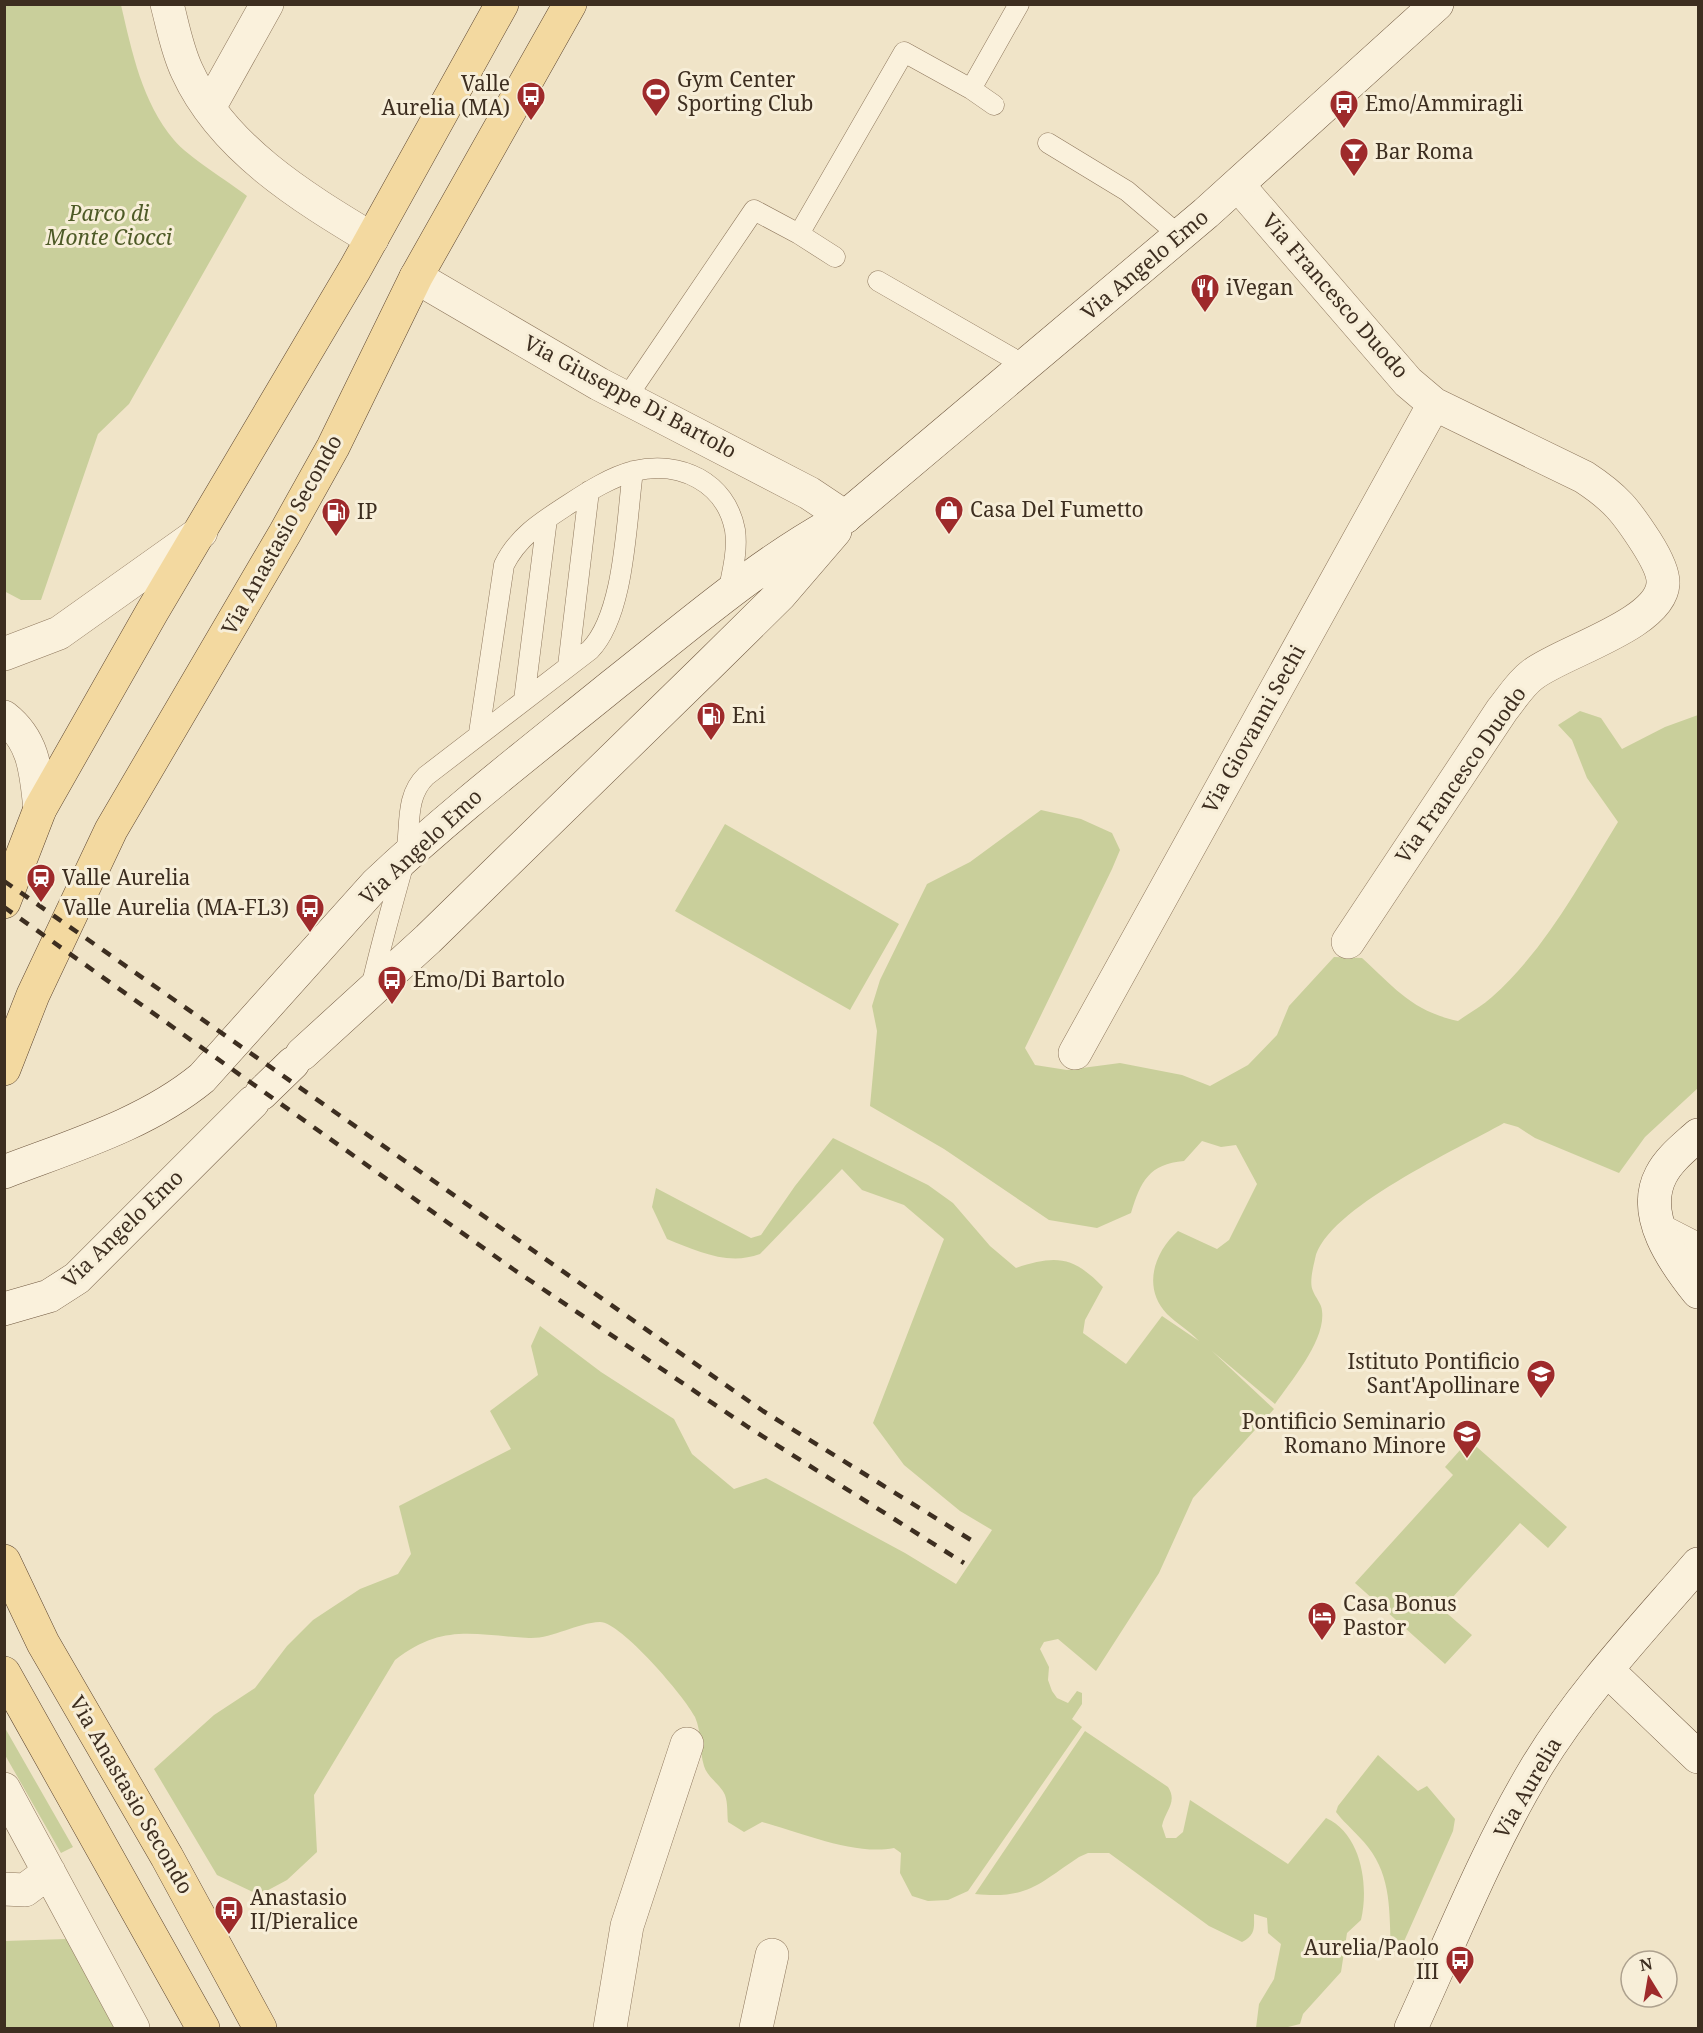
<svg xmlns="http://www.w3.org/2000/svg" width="1703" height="2033" font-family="'Noto Serif',serif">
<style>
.green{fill:#c9cf9b}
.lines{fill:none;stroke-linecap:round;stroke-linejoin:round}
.lane-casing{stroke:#8d765c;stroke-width:21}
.street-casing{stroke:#8d765c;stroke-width:34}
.secondary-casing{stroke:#6f573f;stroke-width:34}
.primary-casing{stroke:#5b4430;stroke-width:34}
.lane{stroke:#faf1dc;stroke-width:20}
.street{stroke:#faf1dc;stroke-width:33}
.secondary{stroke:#faf1dc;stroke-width:33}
.primary{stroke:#f3d9a0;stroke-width:33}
.rail{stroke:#3d2e20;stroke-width:4.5;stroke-dasharray:10 10;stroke-linecap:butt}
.labels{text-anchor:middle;stroke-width:6;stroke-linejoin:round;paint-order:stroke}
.poi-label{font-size:21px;fill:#3d2e20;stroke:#f7eed8;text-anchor:start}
.park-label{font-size:21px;font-style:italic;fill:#4d5a26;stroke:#f7eed8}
.street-label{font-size:21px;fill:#3d2e20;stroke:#f7eed8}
</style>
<rect width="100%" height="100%" fill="#f0e4c8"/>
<!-- green -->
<path class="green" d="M4 5H121C132 52 142 102 174 140 188 157 228 181 247 196L129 404 98 434 41 600H21L4 591Z
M1580 711 1601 718 1622 749 1665 727 1698 715V1088L1645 1137 1619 1173 1535 1138 1518 1127 1504 1123C1460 1148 1325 1209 1315 1259 1313 1268 1309 1283 1313 1291 1315 1297 1322 1304 1322 1311 1326 1340 1291 1381 1275 1404L1212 1351 1274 1409 1193 1498 1159 1573 1096 1671 1058 1639 1044 1642 1040 1649 1049 1667 1048 1680 1052 1691 1057 1698 1068 1703 1077 1691 1082 1693V1704L1072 1719 1082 1727 968 1891 948 1900 928 1901 912 1896 900 1873 901 1853 894 1848C855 1856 800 1832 762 1822L744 1832 728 1822C727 1814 728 1803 725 1795 721 1785 707 1777 704 1766 699 1749 702 1733 695 1717 685 1697 621 1622 600 1622 576 1623 552 1639 529 1638 473 1635 443 1623 395 1660L314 1795 317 1852 287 1880 259 1895 217 1875 154 1769 214 1715 255 1688 287 1646 313 1620 360 1589 398 1574 411 1554 399 1506 511 1449 490 1411 538 1375 531 1346 540 1326 601 1372 674 1419 692 1454 734 1489 766 1478 905 1553 956 1584 992 1530 960 1511 904 1465 873 1423 944 1239 904 1205 862 1190 842 1169 760 1254C728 1266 697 1251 667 1239L652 1207 656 1188 751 1238 761 1235 795 1186 833 1138 928 1185 953 1203 990 1246 1016 1268C1056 1255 1073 1256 1103 1287L1085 1320 1083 1333 1126 1364 1162 1316 1199 1341C1190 1331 1177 1324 1167 1314 1142 1288 1154 1252 1178 1231L1217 1249 1229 1240 1257 1184 1236 1145 1221 1147 1202 1141 1184 1161C1149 1164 1141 1181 1131 1213L1097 1228 1049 1220 944 1149 870 1106 877 1031 872 1006 880 980 927 884 970 862 1041 810 1081 819 1112 833 1120 850 1112 869 1025 1048 1035 1065 1067 1070 1120 1063 1182 1075 1210 1086 1248 1065 1277 1035 1289 1006 1334 957 1362 958C1395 988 1412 1011 1458 1021 1469 1013 1482 1006 1492 997 1546 949 1580 883 1618 822L1587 778 1572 740 1558 725Z
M725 824 899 924 850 1010 675 911Z
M1469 1440 1567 1527 1548 1548 1520 1523 1442 1609 1472 1635 1445 1664 1355 1583 1453 1475 1445 1467Z
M5 1728 73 1847 61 1853 5 1755Z
M1085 1731 1168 1787C1178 1802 1165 1811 1162 1826L1166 1838H1176L1183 1832 1190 1800 1288 1864 1326 1818C1362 1834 1369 1887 1361 1920L1347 1933 1341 1972 1303 2014 1300 2024 1284 2028H1256L1259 2004 1274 1979 1281 1944 1268 1933 1267 1918 1254 1914C1254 1927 1256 1935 1242 1942L1209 1926 1109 1853H1088L1079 1857C1037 1885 1028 1899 975 1894Z
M1378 1755 1418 1791 1427 1786 1455 1819 1453 1831 1398 1955 1391 1949C1389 1912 1392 1878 1368 1847 1358 1834 1346 1825 1336 1812L1338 1806Z
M66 1939 114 2028H5V1941Z"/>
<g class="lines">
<!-- lane casing -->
<g class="lane-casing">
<path id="lane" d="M971 89 994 105
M1048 143 1127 191 1180 236
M799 234 835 257
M878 281 1026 366
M627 397 754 210 799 234 904 52 971 89 1019 4
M568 666 589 491
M524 700 547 519
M479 733 504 565C518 536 543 521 569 504 589 491 611 477 634 471 680 460 726 482 735 530 738 551 732 573 728 593
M371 988C381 944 393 902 405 859 412 831 403 798 426 776L590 650C625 614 626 522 633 471"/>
</g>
<!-- street casing -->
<g class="street-casing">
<path id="street" d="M167 4C173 27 177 50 187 71 222 148 302 197 372 239
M209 108 267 4
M1238 185 1408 382 1434 404 1584 477C1616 498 1626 511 1646 542 1653 553 1664 572 1663 584 1660 625 1561 652 1532 675 1520 684 1511 699 1502 710L1348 942
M416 277 599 384 809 493 845 517
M4 654 59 633 201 532
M4 717C35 741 36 773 40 809
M1075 1053 1434 404
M1661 1231 1698 1250
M4 1789 133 2028
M4 1889 25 1890 49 1872
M610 2028 627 1926 687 1744
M756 2028 772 1955"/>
</g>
<!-- secondary casing -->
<g class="secondary-casing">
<path id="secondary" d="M302 1054 428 939 710 664 780 595 835 531
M261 1094 293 1063
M1698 1135C1685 1147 1669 1159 1661 1175 1640 1215 1674 1262 1698 1292
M4 1172C72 1146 146 1124 202 1078L376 884C451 813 533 750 613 685 688 626 760 562 845 517L1206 213 1437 4
M4 1309 49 1296 77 1278 253 1102
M1607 1670 1698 1757
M1411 2028C1451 1941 1487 1849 1537 1766 1582 1692 1642 1629 1698 1564"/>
</g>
<!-- primary casing -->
<g class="primary-casing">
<path id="primary" d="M4 902 40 809 152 612 355 269 502 4
M4 1069 33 995 111 830 285 533 333 447 416 277 570 4
M4 1561 43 1643 167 1857 260 2028
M4 1673 203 2028"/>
</g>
<!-- lane -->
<use href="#lane" class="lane"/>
<!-- street -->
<use href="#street" class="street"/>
<!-- secondary -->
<use href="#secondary" class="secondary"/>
<!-- primary -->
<use href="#primary" class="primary"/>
<!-- rail -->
<path class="rail" d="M4 881 763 1411 979 1545
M4 907 513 1269 748 1427 964 1563"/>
</g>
<!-- icons -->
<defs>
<g id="stadium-pin" transform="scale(1.5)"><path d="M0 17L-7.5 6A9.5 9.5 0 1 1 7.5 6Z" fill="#9e2a2b" stroke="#f7eed8"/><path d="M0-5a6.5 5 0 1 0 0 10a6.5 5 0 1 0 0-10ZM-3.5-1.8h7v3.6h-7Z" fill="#fff"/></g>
<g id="bus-pin" transform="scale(1.5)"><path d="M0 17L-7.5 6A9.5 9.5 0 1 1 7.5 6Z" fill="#9e2a2b" stroke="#f7eed8"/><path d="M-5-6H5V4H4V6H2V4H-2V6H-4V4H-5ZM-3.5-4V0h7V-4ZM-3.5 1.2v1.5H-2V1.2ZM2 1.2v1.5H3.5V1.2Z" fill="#fff"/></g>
<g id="bar-pin" transform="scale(1.5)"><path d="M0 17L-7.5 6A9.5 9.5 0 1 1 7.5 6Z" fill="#9e2a2b" stroke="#f7eed8"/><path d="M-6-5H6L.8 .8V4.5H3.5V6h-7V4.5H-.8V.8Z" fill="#fff"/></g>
<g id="restaurant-pin" transform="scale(1.5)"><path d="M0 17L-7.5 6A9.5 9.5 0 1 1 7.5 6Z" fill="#9e2a2b" stroke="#f7eed8"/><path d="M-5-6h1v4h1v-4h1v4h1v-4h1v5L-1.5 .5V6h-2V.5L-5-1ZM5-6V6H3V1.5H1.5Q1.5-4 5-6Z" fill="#fff"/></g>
<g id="shop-pin" transform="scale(1.5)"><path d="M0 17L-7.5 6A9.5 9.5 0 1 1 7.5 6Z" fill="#9e2a2b" stroke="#f7eed8"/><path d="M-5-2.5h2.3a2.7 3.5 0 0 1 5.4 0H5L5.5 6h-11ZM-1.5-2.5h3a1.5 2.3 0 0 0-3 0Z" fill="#fff"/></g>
<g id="fuel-pin" transform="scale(1.5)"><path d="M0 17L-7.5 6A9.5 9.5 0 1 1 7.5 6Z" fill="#9e2a2b" stroke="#f7eed8"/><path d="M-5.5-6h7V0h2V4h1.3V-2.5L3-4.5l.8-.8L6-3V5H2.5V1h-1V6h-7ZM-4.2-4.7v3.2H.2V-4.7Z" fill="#fff"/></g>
<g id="station-pin" transform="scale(1.5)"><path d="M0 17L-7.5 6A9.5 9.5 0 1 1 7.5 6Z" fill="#9e2a2b" stroke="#f7eed8"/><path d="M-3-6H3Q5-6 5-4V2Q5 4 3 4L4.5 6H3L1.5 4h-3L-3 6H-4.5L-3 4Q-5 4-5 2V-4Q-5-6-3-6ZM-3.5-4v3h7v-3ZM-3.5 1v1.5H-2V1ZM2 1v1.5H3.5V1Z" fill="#fff"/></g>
<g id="school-pin" transform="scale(1.5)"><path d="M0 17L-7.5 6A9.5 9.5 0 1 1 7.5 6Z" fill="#9e2a2b" stroke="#f7eed8"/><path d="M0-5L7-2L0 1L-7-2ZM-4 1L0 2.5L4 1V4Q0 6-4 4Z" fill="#fff"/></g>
<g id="hotel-pin" transform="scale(1.5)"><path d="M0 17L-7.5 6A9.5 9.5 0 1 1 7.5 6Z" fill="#9e2a2b" stroke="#f7eed8"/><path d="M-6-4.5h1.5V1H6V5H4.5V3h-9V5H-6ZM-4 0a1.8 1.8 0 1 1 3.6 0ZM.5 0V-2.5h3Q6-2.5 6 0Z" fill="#fff"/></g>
</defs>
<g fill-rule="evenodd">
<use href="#stadium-pin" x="656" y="92"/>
<use href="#bus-pin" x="531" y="96"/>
<use href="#bus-pin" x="1344" y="104"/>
<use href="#bar-pin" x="1354" y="152"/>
<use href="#restaurant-pin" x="1205" y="288"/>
<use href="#shop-pin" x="949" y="510"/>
<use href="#fuel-pin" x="336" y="512"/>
<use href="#fuel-pin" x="711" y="716"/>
<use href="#station-pin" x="41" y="878"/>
<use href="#bus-pin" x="310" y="908"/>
<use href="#bus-pin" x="392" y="980"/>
<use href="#school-pin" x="1541" y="1374"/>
<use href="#school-pin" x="1467" y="1434"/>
<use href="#hotel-pin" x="1322" y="1616"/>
<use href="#bus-pin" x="229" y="1910"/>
<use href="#bus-pin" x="1460" y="1960"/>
</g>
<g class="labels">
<!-- poi labels -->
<g class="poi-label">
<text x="677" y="87">Gym Center<tspan x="677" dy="24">Sporting Club</tspan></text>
<text x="510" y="91" text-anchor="end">Valle<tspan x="510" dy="24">Aurelia (MA)</tspan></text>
<text x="1365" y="111">Emo/Ammiragli</text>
<text x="1375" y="159">Bar Roma</text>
<text x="1226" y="295">iVegan</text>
<text x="970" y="517">Casa Del Fumetto</text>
<text x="357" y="519">IP</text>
<text x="732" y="723">Eni</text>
<text x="62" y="885">Valle Aurelia</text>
<text x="289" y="915" text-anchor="end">Valle Aurelia (MA-FL3)</text>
<text x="413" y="987">Emo/Di Bartolo</text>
<text x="1520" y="1369" text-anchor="end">Istituto Pontificio<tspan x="1520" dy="24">Sant'Apollinare</tspan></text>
<text x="1446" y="1429" text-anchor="end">Pontificio Seminario<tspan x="1446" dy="24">Romano Minore</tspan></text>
<text x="1343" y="1611">Casa Bonus<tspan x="1343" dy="24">Pastor</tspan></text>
<text x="250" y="1905">Anastasio<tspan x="250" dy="24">II/Pieralice</tspan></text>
<text x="1439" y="1955" text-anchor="end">Aurelia/Paolo<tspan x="1439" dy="24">III</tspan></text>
</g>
<!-- park labels -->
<g class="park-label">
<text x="109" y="221">Parco di<tspan x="109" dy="24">Monte Ciocci</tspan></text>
</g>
<!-- street labels -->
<g class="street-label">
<text transform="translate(1145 265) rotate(-40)" y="7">Via Angelo Emo</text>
<text transform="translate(1335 296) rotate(49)" y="7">Via Francesco Duodo</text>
<text transform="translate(630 397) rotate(28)" y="7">Via Giuseppe Di Bartolo</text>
<text transform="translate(282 535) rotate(-61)" y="7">Via Anastasio Secondo</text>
<text transform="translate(1254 729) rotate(-61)" y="7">Via Giovanni Sechi</text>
<text transform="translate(1461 775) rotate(-55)" y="7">Via Francesco Duodo</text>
<text transform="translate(421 847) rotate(-43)" y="7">Via Angelo Emo</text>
<text transform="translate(123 1229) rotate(-44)" y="7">Via Angelo Emo</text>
<text transform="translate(1528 1788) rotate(-60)" y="7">Via Aurelia</text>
<text transform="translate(131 1795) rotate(60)" y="7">Via Anastasio Secondo</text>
</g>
</g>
<!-- border -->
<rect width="1703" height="2033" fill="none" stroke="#3d2e20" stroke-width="12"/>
<!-- north arrow -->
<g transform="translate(1649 1979) rotate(349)"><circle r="28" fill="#f7eed8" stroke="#ada18e" stroke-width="1.5"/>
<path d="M0-4.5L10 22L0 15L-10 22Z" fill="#9e2a2b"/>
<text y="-9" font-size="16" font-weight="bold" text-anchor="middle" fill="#3d2e20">N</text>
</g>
</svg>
